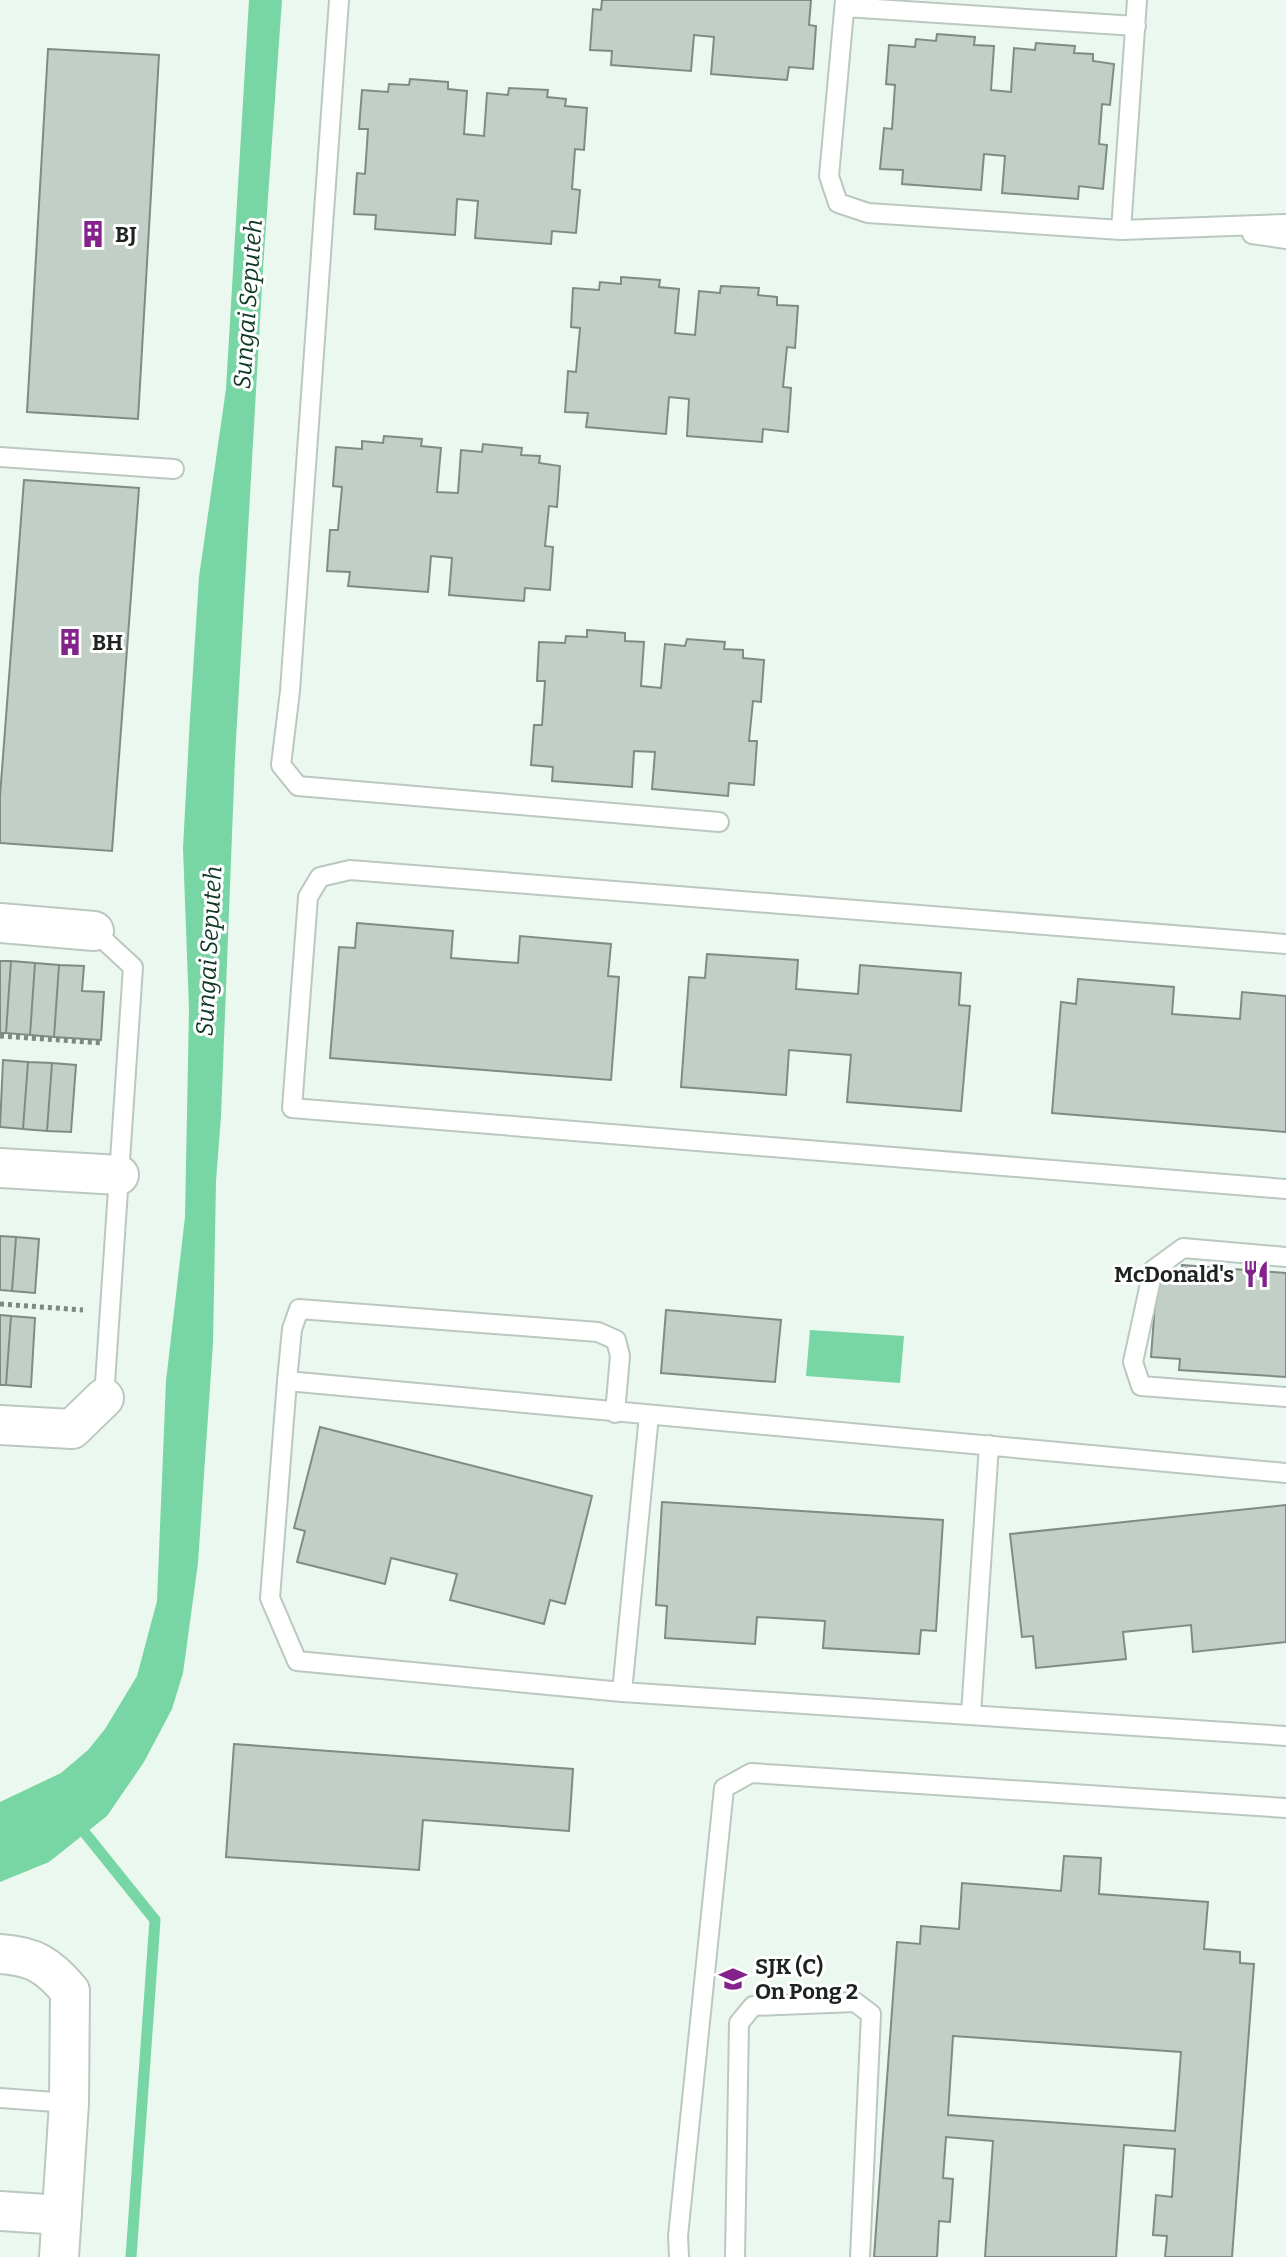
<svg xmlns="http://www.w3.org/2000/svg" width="1286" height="2257" font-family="Bitter,serif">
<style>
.water{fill:#77d6a4}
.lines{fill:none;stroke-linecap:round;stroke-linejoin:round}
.stream{stroke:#77d6a4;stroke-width:11}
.building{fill:#c1cfc6;stroke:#7f8c84;stroke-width:2;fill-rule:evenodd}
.lane-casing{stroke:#bac8bf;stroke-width:22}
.street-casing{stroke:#bac8bf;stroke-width:42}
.path{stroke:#7f8882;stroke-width:5;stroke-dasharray:4 4;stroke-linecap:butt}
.lane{stroke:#fff;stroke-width:18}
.street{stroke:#fff;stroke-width:38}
.labels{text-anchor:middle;stroke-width:6;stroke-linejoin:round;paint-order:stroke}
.poi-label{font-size:22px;font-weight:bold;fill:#1e2320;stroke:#fff;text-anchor:start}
.water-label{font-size:24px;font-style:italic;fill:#0e3824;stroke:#fff}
</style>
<rect width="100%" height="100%" fill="#eaf8ef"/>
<!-- water -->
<path class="water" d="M249 0H282L263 268 235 758 221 1116 216 1181 213 1343 198 1563 183 1673 172 1709 144 1762 107 1816 49 1862 0 1882V1802L61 1773 88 1750 105 1729 137 1676 157 1601 166 1381 185 1217 189 1009 183 848 190 718 199 577 226 389Z
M810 1330 904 1336 900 1383 806 1376Z"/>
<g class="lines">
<!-- stream -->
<path class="stream" d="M79 1820 85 1833 155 1920 131 2257"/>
</g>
<!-- building -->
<path class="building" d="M602 0H811L809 25 816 26 813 69 789 67 787 80 711 74 714 37 694 35 691 71 611 65 612 51 590 50 593 9 601 10Z
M937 34 975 37 974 45 994 46 991 90 1011 92 1014 48 1035 50 1036 43 1075 46 1074 53 1093 54V61L1114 64 1110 105 1102 104 1099 144 1107 145 1103 189 1079 186 1078 199 1002 193 1005 156 984 154 981 190 902 184 903 170 880 169 884 128 892 129 895 85 886 84 889 45 915 47 916 39 936 41Z
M48 49 159 55 138 419 27 412Z
M410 79 448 82V89L467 91 464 134 484 136 487 93 508 95 509 88 548 90 547 97 566 99 565 106 587 108 584 150 575 149 572 189 580 190 576 233 552 231 551 244 475 238 478 201 457 199 455 235 375 229 376 215 354 214 357 173 365 174 368 129H359L362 90 388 92 389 84 409 85Z
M621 277 660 280 659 287 679 289 675 333 695 335 699 291 720 293 721 286 759 288 758 295 777 297V305L798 306 795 348 787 347 783 387 791 388 788 432 763 429 762 442 687 436 689 399 669 397 666 434 586 427 588 413 565 412 568 371 576 372 580 328 571 327 573 288 599 290 600 282 621 284Z
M384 436 422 439 421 446 441 448 437 492 458 493 461 450 482 452 483 444 522 448 521 455 540 456 539 463 560 466 557 507 549 506 545 546 553 547 550 590 525 588 524 601 449 595 452 558 431 556 428 592 348 586 350 572 327 571 330 530H338L342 487 333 486 336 447 362 449V441L383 443Z
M24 480 139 488 112 851 0 843V796Z
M587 630 625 633V641L644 642 641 686 661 688 665 644 685 646 687 639 725 642 724 649 743 650V658L764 660 761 702 753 701 749 741H757L754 785 729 783 728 796 652 789 655 752 634 751 632 787 552 781 553 767 531 765 534 725H542L545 681H537L539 642 565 643 566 636 587 637Z
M357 923 453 931 451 958 518 963 520 936 611 944 608 976 619 977 611 1080 330 1058 339 947 355 948Z
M707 954 798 960 796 989 858 994 860 965 961 973 959 1005 970 1006 961 1111 847 1102 851 1055 789 1050 786 1095 681 1087 689 977 705 978Z
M0 961H11L6 1033H0Z
M11 961 35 963 30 1035 6 1033Z
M35 963 59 965 54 1037 30 1035Z
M59 965 84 966 82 991 104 992 101 1040 54 1037Z
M1078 979 1174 987 1172 1014 1240 1019 1242 992 1286 996V1132L1052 1113 1061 1002 1076 1004Z
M3 1060 28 1062 23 1129 0 1127Z
M28 1062 52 1063 47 1131 23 1129Z
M52 1063 76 1065 71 1132 47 1131Z
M0 1236 16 1237 12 1291 0 1290Z
M16 1237 39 1239 35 1293 12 1291Z
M1182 1265 1286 1273V1377L1179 1370 1180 1359 1151 1357 1157 1276 1181 1278Z
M666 1310 781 1320 775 1382 661 1373Z
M0 1315 11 1316 6 1385H0Z
M11 1316 35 1318 31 1387 6 1385Z
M320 1427 592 1496 565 1604 550 1600 544 1624 450 1600 457 1574 391 1558 385 1584 297 1562 305 1531 294 1528Z
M662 1502 943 1520 936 1631 921 1630 919 1654 823 1648 825 1621 757 1617 755 1644 665 1638 667 1606 656 1605Z
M1286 1505V1642L1193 1652 1191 1625 1123 1632 1126 1659 1036 1668 1033 1636 1022 1637 1010 1534Z
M234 1744 573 1769 569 1831 423 1820 419 1870 226 1857Z
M1064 1856 1101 1858 1099 1894 1208 1902 1204 1949 1240 1952V1963L1254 1964 1232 2257H1165L1167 2236 1153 2235 1156 2195 1172 2197 1175 2149 1124 2145 1116 2257H985L993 2141 946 2137 943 2178 953 2179 950 2222 939 2221 937 2257H874L897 1942 920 1944 921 1926 959 1929 962 1883 1061 1891ZM953 2036 1181 2052 1175 2131 948 2115Z"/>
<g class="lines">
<!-- lane casing -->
<g class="lane-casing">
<path id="lane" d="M339 0 290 691 281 765 298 786 719 822
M845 0 829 176 838 203 868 213 1121 230 1286 224
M845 7 1136 26
M1121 230 1137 0
M1252 234 1286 239
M0 457 174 469
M94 931 133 967 104 1398
M1286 944 350 870 320 877 308 897 292 1108 1286 1189
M1286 1257 1183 1248 1153 1270 1133 1362 1141 1386 1286 1397
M287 1381 292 1329 299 1309 598 1332 616 1340 620 1356 615 1413
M1286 1473 287 1381 270 1598 297 1661 622 1692 1286 1736
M622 1692 649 1415
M971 1714 989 1445
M0 2098 69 2103
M679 2257 678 2236 724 1788 751 1773 1286 1808
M735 2257 739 2023 753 2006 855 2002 871 2014 860 2257"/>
</g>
<!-- street casing -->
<g class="street-casing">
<path id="street" d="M0 923 94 931
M0 1168 119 1175
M0 1425 72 1429 104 1398
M0 1954C34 1956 49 1966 70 1991L69 2103 59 2257
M0 2211 62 2215"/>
</g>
<!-- path -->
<path class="path" d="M0 1036 103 1043
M0 1304 83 1310"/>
<!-- lane -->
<use href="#lane" class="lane"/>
<!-- street -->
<use href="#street" class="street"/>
</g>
<!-- icons -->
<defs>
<g id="building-bare" transform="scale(2.16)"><path d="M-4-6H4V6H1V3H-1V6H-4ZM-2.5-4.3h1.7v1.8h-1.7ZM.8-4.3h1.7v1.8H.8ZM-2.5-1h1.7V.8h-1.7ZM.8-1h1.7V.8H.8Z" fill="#84228b" stroke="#fff" stroke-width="2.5" paint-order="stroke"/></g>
<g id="restaurant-bare" transform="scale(2.16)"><path d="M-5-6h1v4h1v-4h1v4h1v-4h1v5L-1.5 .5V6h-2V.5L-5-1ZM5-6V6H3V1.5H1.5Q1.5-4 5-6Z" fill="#84228b" stroke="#fff" stroke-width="2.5" paint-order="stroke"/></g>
<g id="school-bare" transform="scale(2.16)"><path d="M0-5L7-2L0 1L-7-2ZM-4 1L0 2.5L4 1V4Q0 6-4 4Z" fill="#84228b" stroke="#fff" stroke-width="2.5" paint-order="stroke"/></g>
</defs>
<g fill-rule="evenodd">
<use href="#building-bare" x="93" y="234"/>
<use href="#building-bare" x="70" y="642"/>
<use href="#restaurant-bare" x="1256" y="1274"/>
<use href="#school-bare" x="733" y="1979"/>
</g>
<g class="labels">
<!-- poi labels -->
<g class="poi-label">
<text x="115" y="242">BJ</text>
<text x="92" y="650">BH</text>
<text x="1234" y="1282" text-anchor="end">McDonald's</text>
<text x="755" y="1974">SJK (C)<tspan x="755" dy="25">On Pong 2</tspan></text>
</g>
<!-- water labels -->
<g class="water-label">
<text transform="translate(248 304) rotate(-86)" y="8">Sungai Seputeh</text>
<text transform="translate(209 951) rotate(-87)" y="8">Sungai Seputeh</text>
</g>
</g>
</svg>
